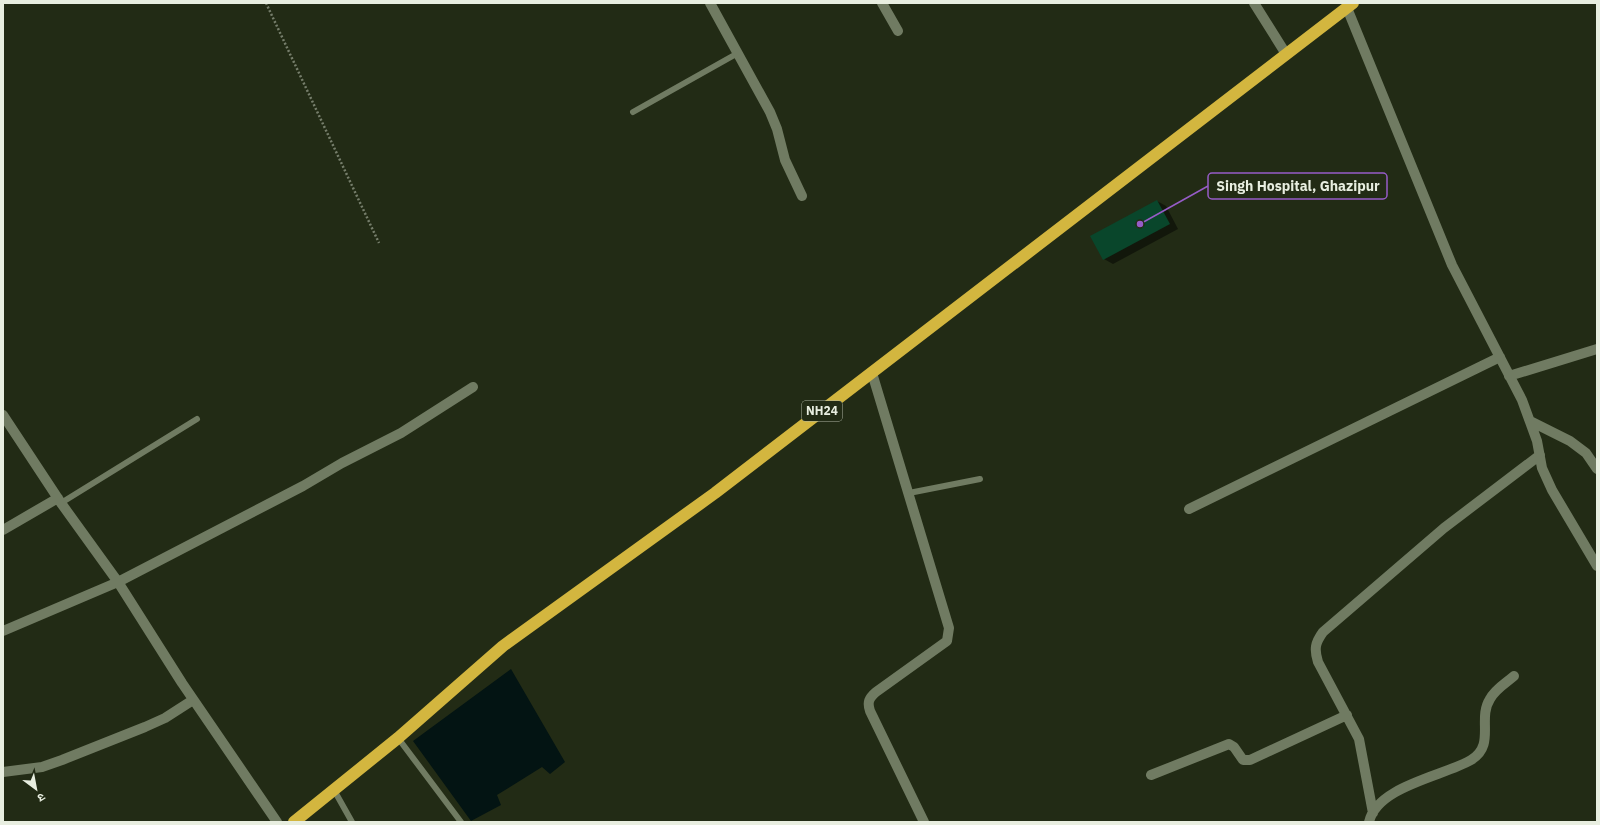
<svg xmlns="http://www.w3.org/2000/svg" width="1600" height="825" font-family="'IBM Plex Sans','Noto Sans Devanagari',sans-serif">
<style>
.water{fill:#031413}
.shadow{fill:#0007}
.building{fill:#09462b}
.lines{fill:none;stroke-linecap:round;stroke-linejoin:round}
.path{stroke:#767e6b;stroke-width:2.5;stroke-dasharray:2 2;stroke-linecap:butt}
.lane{stroke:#707b62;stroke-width:6}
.street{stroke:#707b62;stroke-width:10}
.highway{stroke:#d3b63f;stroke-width:12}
.labels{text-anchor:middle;stroke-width:3;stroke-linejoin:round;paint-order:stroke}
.shield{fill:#222b15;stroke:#adb4a3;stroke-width:1}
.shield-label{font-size:12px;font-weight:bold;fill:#e8eee0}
.leader{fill:none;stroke:#965cc7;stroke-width:1.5}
.callout-dot{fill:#965cc7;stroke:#222b15;stroke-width:1.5}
.callout{fill:#222b15;stroke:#965cc7;stroke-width:1.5}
.callout-label{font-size:14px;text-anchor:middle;font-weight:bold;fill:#e8eee0}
</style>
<rect width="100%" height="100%" fill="#222b15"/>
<!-- water -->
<path class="water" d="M511 669 565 762 550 774 542 767 497 795 501 805 471 821 413 741Z"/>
<!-- shadow -->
<path class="shadow" d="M1157 201 1166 206 1178 229 1113 264 1104 259Z"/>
<!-- building -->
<path class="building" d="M1157 200 1170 224 1103 260 1090 236Z"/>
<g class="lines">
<!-- path -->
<path class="path" d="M266 3 379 243"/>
<!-- lane -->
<path class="lane" d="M633 112 738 53
M909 493 980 479
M61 503 197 419
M398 738 461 822
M334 790 352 822"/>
<!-- street -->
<path class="street" d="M710 3 770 112 777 129 785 160 802 196
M882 3 898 31
M1254 3 1286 54
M1347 8 1452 265 1522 400 1537 441 1542 468 1552 490 1597 566
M872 373 949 628 947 641 876 692C869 698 867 702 870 711L924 822
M1509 376 1597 349
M3 415 61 503 118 582 182 683 277 822
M1530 421 1570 441 1586 453 1597 469
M1189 509 1500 357
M3 530 58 498
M3 631 118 582 303 486 342 463 401 433 473 387
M3 772 42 767 62 760 145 727 165 718 193 700
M1151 775 1229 744 1234 747 1243 760H1250L1347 715
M1373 813 1359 739 1318 662C1314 649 1315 643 1323 632L1444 528 1540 455
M1369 822C1377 786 1444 776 1471 760 1496 745 1477 719 1490 699 1495 689 1506 683 1514 676"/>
<!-- highway -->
<path class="highway" d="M294 822 398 738 503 646 715 493 1353 3"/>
</g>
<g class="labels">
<!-- shield labels -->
<rect class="shield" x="802" y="401" width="40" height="20" rx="3"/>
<g class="shield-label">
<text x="822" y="415">NH24</text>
</g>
</g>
<!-- callouts -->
<path class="leader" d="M1140 224L1208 186"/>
<circle class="callout-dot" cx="1140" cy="224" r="4"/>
<rect class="callout" x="1208" y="173" width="179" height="26" rx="4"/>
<g class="callout-label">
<text x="1298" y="191">Singh Hospital, Ghazipur</text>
</g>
<!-- border -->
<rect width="1600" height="825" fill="none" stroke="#e8eee0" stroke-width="8"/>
<!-- north arrow -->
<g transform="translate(36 789) rotate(148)" stroke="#222b15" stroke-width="3" paint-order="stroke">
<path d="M0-3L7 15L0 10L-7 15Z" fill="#e8eee0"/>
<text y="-6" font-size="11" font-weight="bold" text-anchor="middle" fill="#e8eee0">उ</text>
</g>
</svg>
